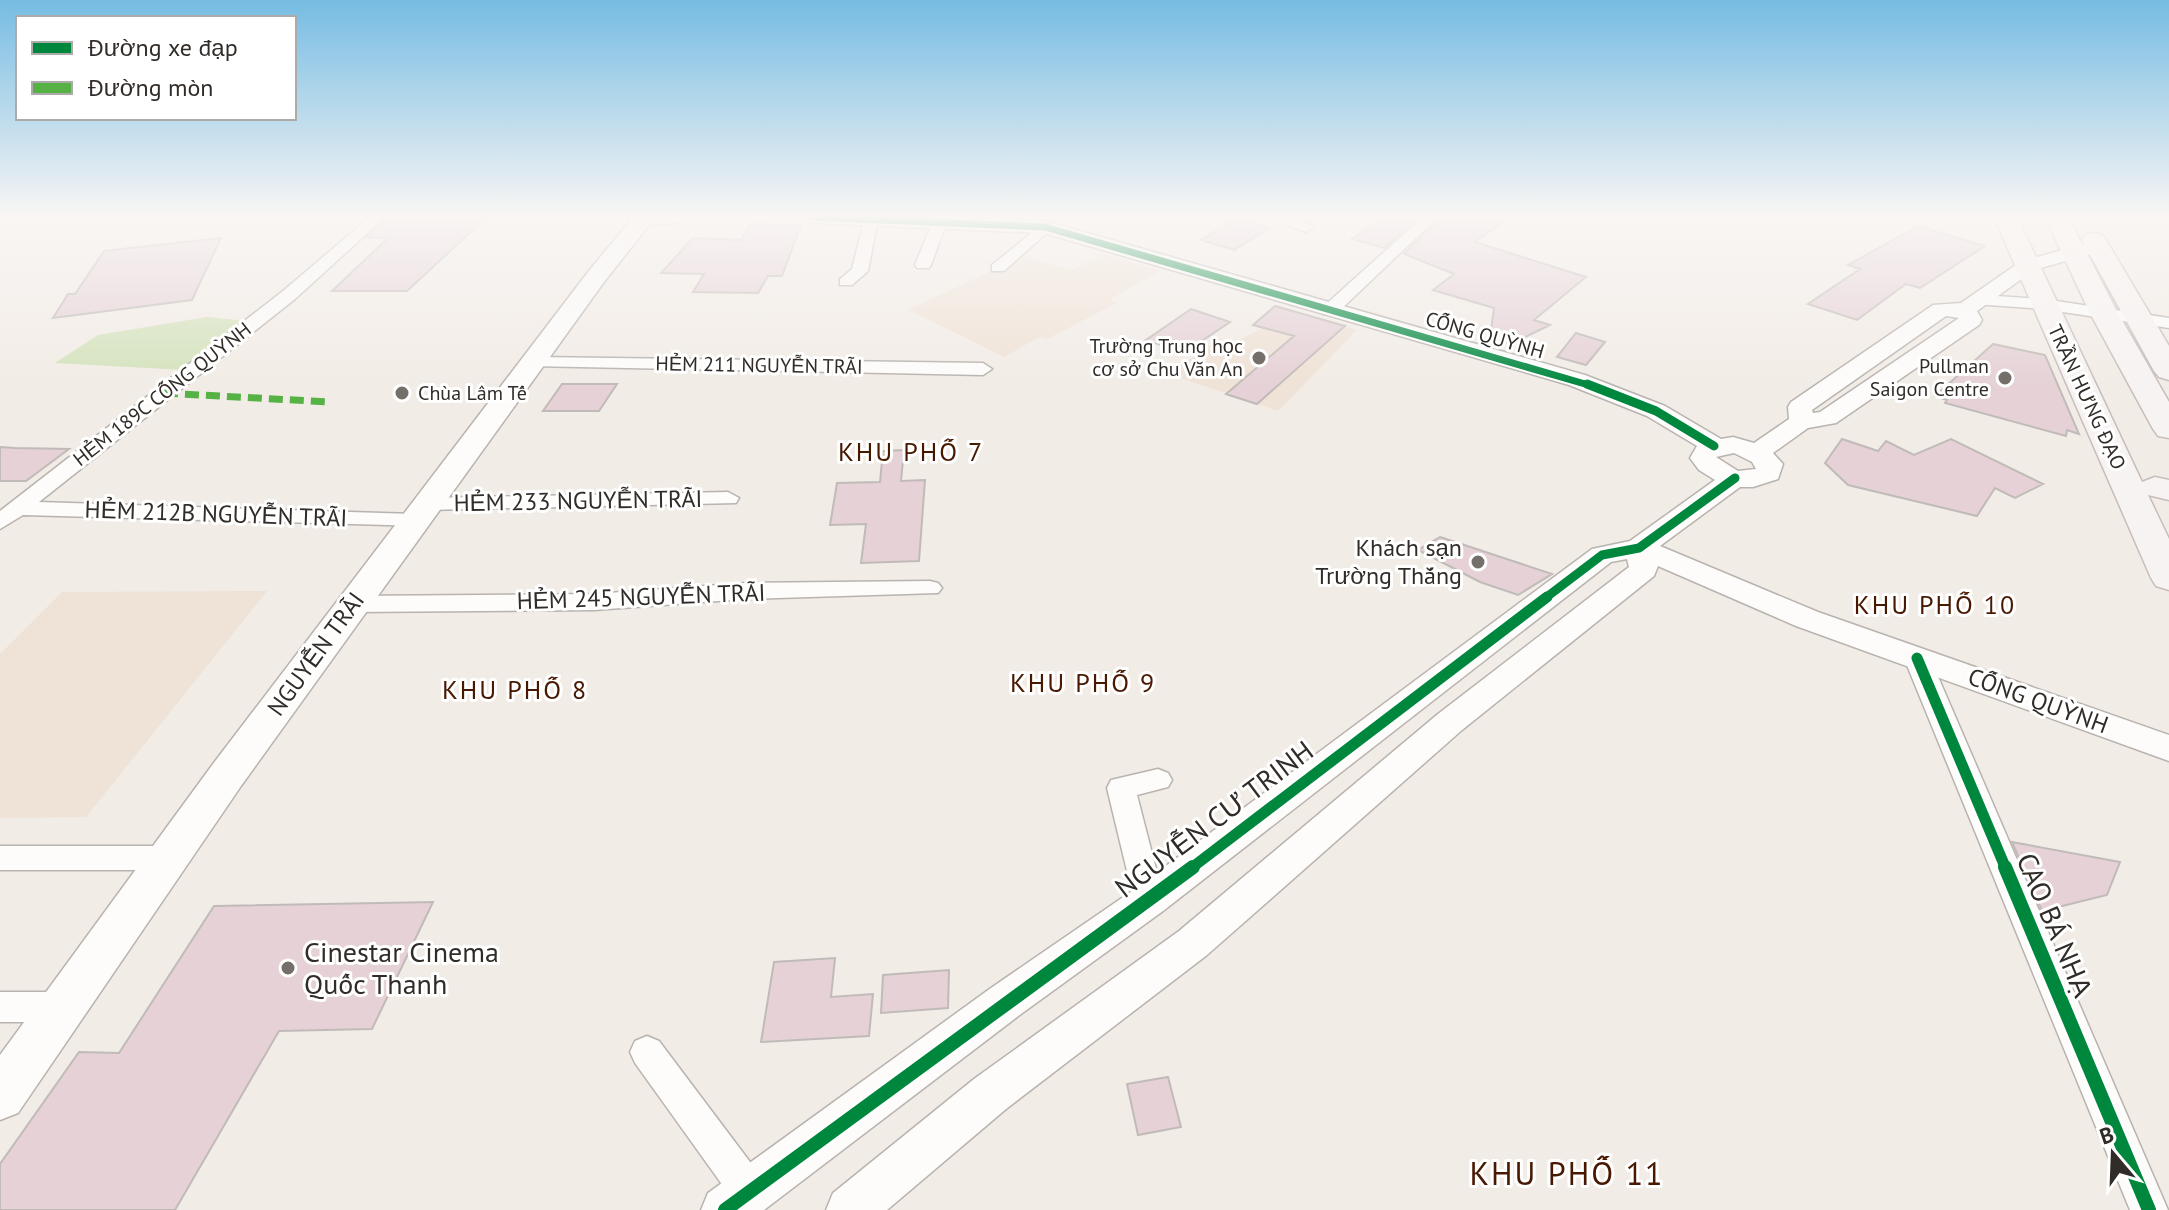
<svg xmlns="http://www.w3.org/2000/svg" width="2169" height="1210" font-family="'PT Sans',sans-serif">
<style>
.built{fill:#efe2d6}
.green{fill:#d3e2bb}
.building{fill:#e5d1d6;stroke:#c0bbb9;stroke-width:2}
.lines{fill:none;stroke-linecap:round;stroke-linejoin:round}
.minor-casing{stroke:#b8b3af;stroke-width:3}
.tertiary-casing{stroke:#b8b3af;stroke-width:3}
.secondary-casing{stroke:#b8b3af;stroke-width:3}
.primary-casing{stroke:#c7bdba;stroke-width:3}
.minor{fill:#fdfcfb;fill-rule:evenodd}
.tertiary{fill:#fdfcfb;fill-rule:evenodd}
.secondary{fill:#fdfcfb;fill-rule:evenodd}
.primary{fill:#f7f3f2;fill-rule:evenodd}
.quiet{stroke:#56b245;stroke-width:7;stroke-dasharray:14 7;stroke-linecap:butt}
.cycleway-far3-casing{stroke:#fff;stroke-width:10}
.cycleway-far2-casing{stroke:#fff;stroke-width:13}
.cycleway-far1-casing{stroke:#fff;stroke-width:16}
.cycleway-casing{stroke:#fff;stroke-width:19}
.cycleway-far3{stroke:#00873e;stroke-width:7}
.cycleway-far2{stroke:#00873e;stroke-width:9}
.cycleway-far1{stroke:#00873e;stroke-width:11}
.cycleway{stroke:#00873e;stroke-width:14}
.poi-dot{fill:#756f6a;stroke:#fff;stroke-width:3}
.labels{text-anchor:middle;stroke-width:6;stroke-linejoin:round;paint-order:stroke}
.far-street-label{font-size:20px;fill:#312c28;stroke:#fff}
.far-poi-label{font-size:20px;fill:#312c28;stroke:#fff;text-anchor:end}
.street-label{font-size:24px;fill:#312c28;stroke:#fff}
.poi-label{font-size:24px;fill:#312c28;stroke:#fff;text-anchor:end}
.neighbourhood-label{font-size:26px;letter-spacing:2px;fill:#481801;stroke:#fff}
.near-street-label{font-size:28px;fill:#312c28;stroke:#fff}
.near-poi-label{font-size:28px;fill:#312c28;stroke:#fff;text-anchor:start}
.near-neighbourhood-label{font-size:32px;letter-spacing:2px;fill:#481801;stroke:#fff}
</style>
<rect width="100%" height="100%" fill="#f2ece6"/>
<!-- built -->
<path class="built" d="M1103 254 1161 271 1110 299 1117 303 1047 339 1040 337 1004 357 909 310 1022 256 1072 270Z
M1275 306 1357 330 1278 411 1169 374 1218 339 1235 342 1262 328 1253 325Z
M267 591 86 817 0 818V654L62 592Z"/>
<!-- green -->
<path class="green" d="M207 317 246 321 185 370 55 363 98 335Z"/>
<!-- building -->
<path class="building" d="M388 217H487L407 291H332L388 238H366Z
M1385 217H1419L1384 248 1352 239Z
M1441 217H1510L1475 242 1586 277 1534 320 1550 325 1517 341 1499 343 1490 338 1494 308 1433 290 1454 274 1404 254Z
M1237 218 1270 228 1234 250 1201 240Z
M750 224 801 225 782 276H768L758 293 693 292 704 274 661 273 693 238 741 240Z
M1918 226 1985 246 1920 288 1906 284 1857 320 1808 304 1860 269 1848 265Z
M221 238 192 300 53 318 68 294H75L104 251Z
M1275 306 1345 326 1257 404 1226 394 1294 336 1253 325Z
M1191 309 1230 322 1184 353 1146 340Z
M1576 333 1605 342 1586 365 1557 357Z
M1993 344 2045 355 2079 434 2067 430 2066 436 1945 403 1947 400 1935 396Z
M562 384H617L599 411H543Z
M1842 439 1878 451 1886 441 1914 455 1951 439 2043 484 2015 498 1995 488 1977 516 1848 485 1825 463Z
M0 447 15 448 69 449 26 481H0Z
M904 450 901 481 925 480 919 561 861 563 866 524 830 525 837 483 880 482 883 451Z
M1440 537 1552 574 1518 595 1480 582 1418 550Z
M2012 842 2120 862 2107 895 2042 911Z
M433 902 372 1029 279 1031 175 1210H0V1164L79 1052 119 1053 214 906Z
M835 958 831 997 873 994 869 1036 761 1042 774 962Z
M949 970 948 1008 881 1013 883 975Z
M1168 1077 1181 1127 1138 1135 1127 1084Z"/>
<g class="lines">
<!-- minor casing -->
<g class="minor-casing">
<path id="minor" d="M370 217H385L295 299 39 502 414 514 425 521 422 526 23 515 0 529V511L283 291Z
M865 217 878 219 868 271 852 285H840V279L852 269Z
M940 217 947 221 931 265 929 268H917L915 265 933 221Z
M1279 217H1297L1314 227 1306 232 1280 222Z
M1423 217H1438L1336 314H1324L1321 310 1324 306Z
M1045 222 1050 224V230L1004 271H992V265Z
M1980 295 2043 299 2169 318V328L2043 309 1974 304 1972 300Z
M535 357 983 363 992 369 983 375 529 366 526 362 529 358Z
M728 492 739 498 736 503 427 510 416 504 427 498Z
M930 581 938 583 942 588 938 593 746 599 594 610 353 612 345 609 341 604 345 599 353 596 594 594 746 583Z
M1917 649 1926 652 1930 658 2168 1210H2130L1904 658 1908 652Z
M1158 769 1168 773 1172 780 1168 787 1137 795 1164 900 1160 909 1149 913 1138 909 1134 900 1107 788 1111 780Z
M0 846H170L181 849 185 858 181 867 170 870H0Z
M0 992H62L74 996 79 1007 74 1018 62 1022H0Z
M647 1036 659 1041 762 1178 768 1191 762 1204 749 1210 736 1204 635 1063 630 1052 635 1041Z"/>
</g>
<!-- tertiary casing -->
<g class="tertiary-casing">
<path id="tertiary" d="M803 217H933L1045 221 1585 375 1665 406 1721 439 1733 437 1754 443 1789 419 1788 407 1791 402 1933 305 1961 303 2020 262 2097 240 2104 242 2107 246 2104 250 2034 270 1977 311 1982 320 1979 325 1836 423 1808 428 1773 453 1783 464 1778 479 1753 487H1740L1660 546 1818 612 2169 735V761L1796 626 1658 566 1654 576 1462 730 1207 955 1006 1109 887 1210H826L833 1193 974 1079 1179 931 1438 714 1629 567 1627 559 1611 562 1163 911 1021 1014 764 1210H701L708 1193 991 988 1135 889 1592 549 1630 541 1715 480 1699 470 1690 458 1697 446 1647 416 1569 385 1044 233 812 223ZM1946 316 1959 318 1820 412 1813 413 1812 410ZM1734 453 1752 462 1756 469 1738 471 1716 457Z"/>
</g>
<!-- secondary casing -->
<g class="secondary-casing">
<path id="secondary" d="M628 217H687L676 223 649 225 604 282 241 786 18 1113 0 1120V1055L213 764 588 272 630 221Z"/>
</g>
<!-- primary casing -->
<g class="primary-casing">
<path id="primary" d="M1994 217H2017L2142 482 2155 477 2169 480V500L2148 495 2169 539V590L2156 586 2151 578Z
M2045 217H2068L2118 313 2169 402V438L2158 436 2153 429 2090 313Z
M2094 233 2103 235 2106 240 2169 346V380L2159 377 2154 371 2082 240 2085 235Z"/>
</g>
<!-- minor -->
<use href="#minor" class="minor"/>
<!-- tertiary -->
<use href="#tertiary" class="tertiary"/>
<!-- secondary -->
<use href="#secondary" class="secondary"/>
<!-- primary -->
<use href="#primary" class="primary"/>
<!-- quiet -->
<path class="quiet" d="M164 393 331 402"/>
<!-- cycleway-far3 casing -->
<g class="cycleway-far3-casing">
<path id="cycleway-far3" d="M812 217 1045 227 1592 386"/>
</g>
<!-- cycleway-far2 casing -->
<g class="cycleway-far2-casing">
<path id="cycleway-far2" d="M1587 384 1656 411 1714 446
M1544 599 1602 555 1639 548 1735 478"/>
</g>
<!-- cycleway-far1 casing -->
<g class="cycleway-far1-casing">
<path id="cycleway-far1" d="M1917 658 2006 869
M1190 869 1547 597"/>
</g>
<!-- cycleway casing -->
<g class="cycleway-casing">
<path id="cycleway" d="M2005 867 2149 1210
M725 1210 1193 867"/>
</g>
<!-- cycleway-far3 -->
<use href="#cycleway-far3" class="cycleway-far3"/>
<!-- cycleway-far2 -->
<use href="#cycleway-far2" class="cycleway-far2"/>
<!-- cycleway-far1 -->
<use href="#cycleway-far1" class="cycleway-far1"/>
<!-- cycleway -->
<use href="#cycleway" class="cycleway"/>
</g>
<!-- sky -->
<linearGradient id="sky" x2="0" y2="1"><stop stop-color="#76bce3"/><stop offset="0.56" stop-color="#f9f6f4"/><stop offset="1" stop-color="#f9f6f4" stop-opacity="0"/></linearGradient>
<rect width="2169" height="386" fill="url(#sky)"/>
<!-- markers -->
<g class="poi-dot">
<circle cx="1259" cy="358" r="8"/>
<circle cx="2005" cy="378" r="8"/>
<circle cx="402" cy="393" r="8"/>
<circle cx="1478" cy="562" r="8"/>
<circle cx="288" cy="968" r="8"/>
</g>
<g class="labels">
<!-- far-street labels -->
<g class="far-street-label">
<text transform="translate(1485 335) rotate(16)" y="7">CỐNG QUỲNH</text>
<text transform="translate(759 365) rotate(1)" y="7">HẺM 211 NGUYỄN TRÃI</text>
<text transform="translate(162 394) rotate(-38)" y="7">HẺM 189C CỐNG QUỲNH</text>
<text transform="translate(2087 397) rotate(65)" y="7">TRẦN HƯNG ĐẠO</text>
</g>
<!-- far-poi labels -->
<g class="far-poi-label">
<text x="1243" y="353">Trường Trung học<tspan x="1243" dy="23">cơ sở Chu Văn An</tspan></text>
<text x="1989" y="373">Pullman<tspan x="1989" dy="23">Saigon Centre</tspan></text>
<text x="418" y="400" text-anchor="start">Chùa Lâm Tế</text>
</g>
<!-- street labels -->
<g class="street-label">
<text transform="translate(578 501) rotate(-1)" y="8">HẺM 233 NGUYỄN TRÃI</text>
<text transform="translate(216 514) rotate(2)" y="8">HẺM 212B NGUYỄN TRÃI</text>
<text transform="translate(641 597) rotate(-2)" y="8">HẺM 245 NGUYỄN TRÃI</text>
<text transform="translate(316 654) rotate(-54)" y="8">NGUYỄN TRÃI</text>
<text transform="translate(2038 701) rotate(20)" y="8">CỐNG QUỲNH</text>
</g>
<!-- poi labels -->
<g class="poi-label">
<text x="1462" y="556">Khách sạn<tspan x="1462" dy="28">Trường Thắng</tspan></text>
</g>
<!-- neighbourhood labels -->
<g class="neighbourhood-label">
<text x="911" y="461">KHU PHỐ 7</text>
<text x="1935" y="614">KHU PHỐ 10</text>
<text x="1083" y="692">KHU PHỐ 9</text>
<text x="515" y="699">KHU PHỐ 8</text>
</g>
<!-- near-street labels -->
<g class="near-street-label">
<text transform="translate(1214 819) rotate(-37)" y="10">NGUYỄN CƯ TRINH</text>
<text transform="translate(2055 925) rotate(67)" y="10">CAO BÁ NHẠ</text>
</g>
<!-- near-poi labels -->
<g class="near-poi-label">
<text x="304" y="962">Cinestar Cinema<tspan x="304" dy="32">Quốc Thanh</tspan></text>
</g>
<!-- near-neighbourhood labels -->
<g class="near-neighbourhood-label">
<text x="1567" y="1185">KHU PHỐ 11</text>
</g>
</g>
<!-- legend -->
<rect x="16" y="16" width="280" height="104" fill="#ffffff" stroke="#adaba9" stroke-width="2"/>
<rect x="32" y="42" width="40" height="12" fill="#00873e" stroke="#adaba9" stroke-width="2"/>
<text x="88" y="56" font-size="24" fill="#312c28">Đường xe đạp</text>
<rect x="32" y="82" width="40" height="12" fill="#56b245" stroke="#adaba9" stroke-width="2"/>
<text x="88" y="96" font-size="24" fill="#312c28">Đường mòn</text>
<!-- north arrow -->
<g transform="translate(2113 1154) rotate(341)" stroke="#ffffff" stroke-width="6" paint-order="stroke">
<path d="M0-6L14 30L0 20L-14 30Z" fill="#312c28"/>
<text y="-12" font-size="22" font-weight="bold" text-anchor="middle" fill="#312c28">B</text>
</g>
</svg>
